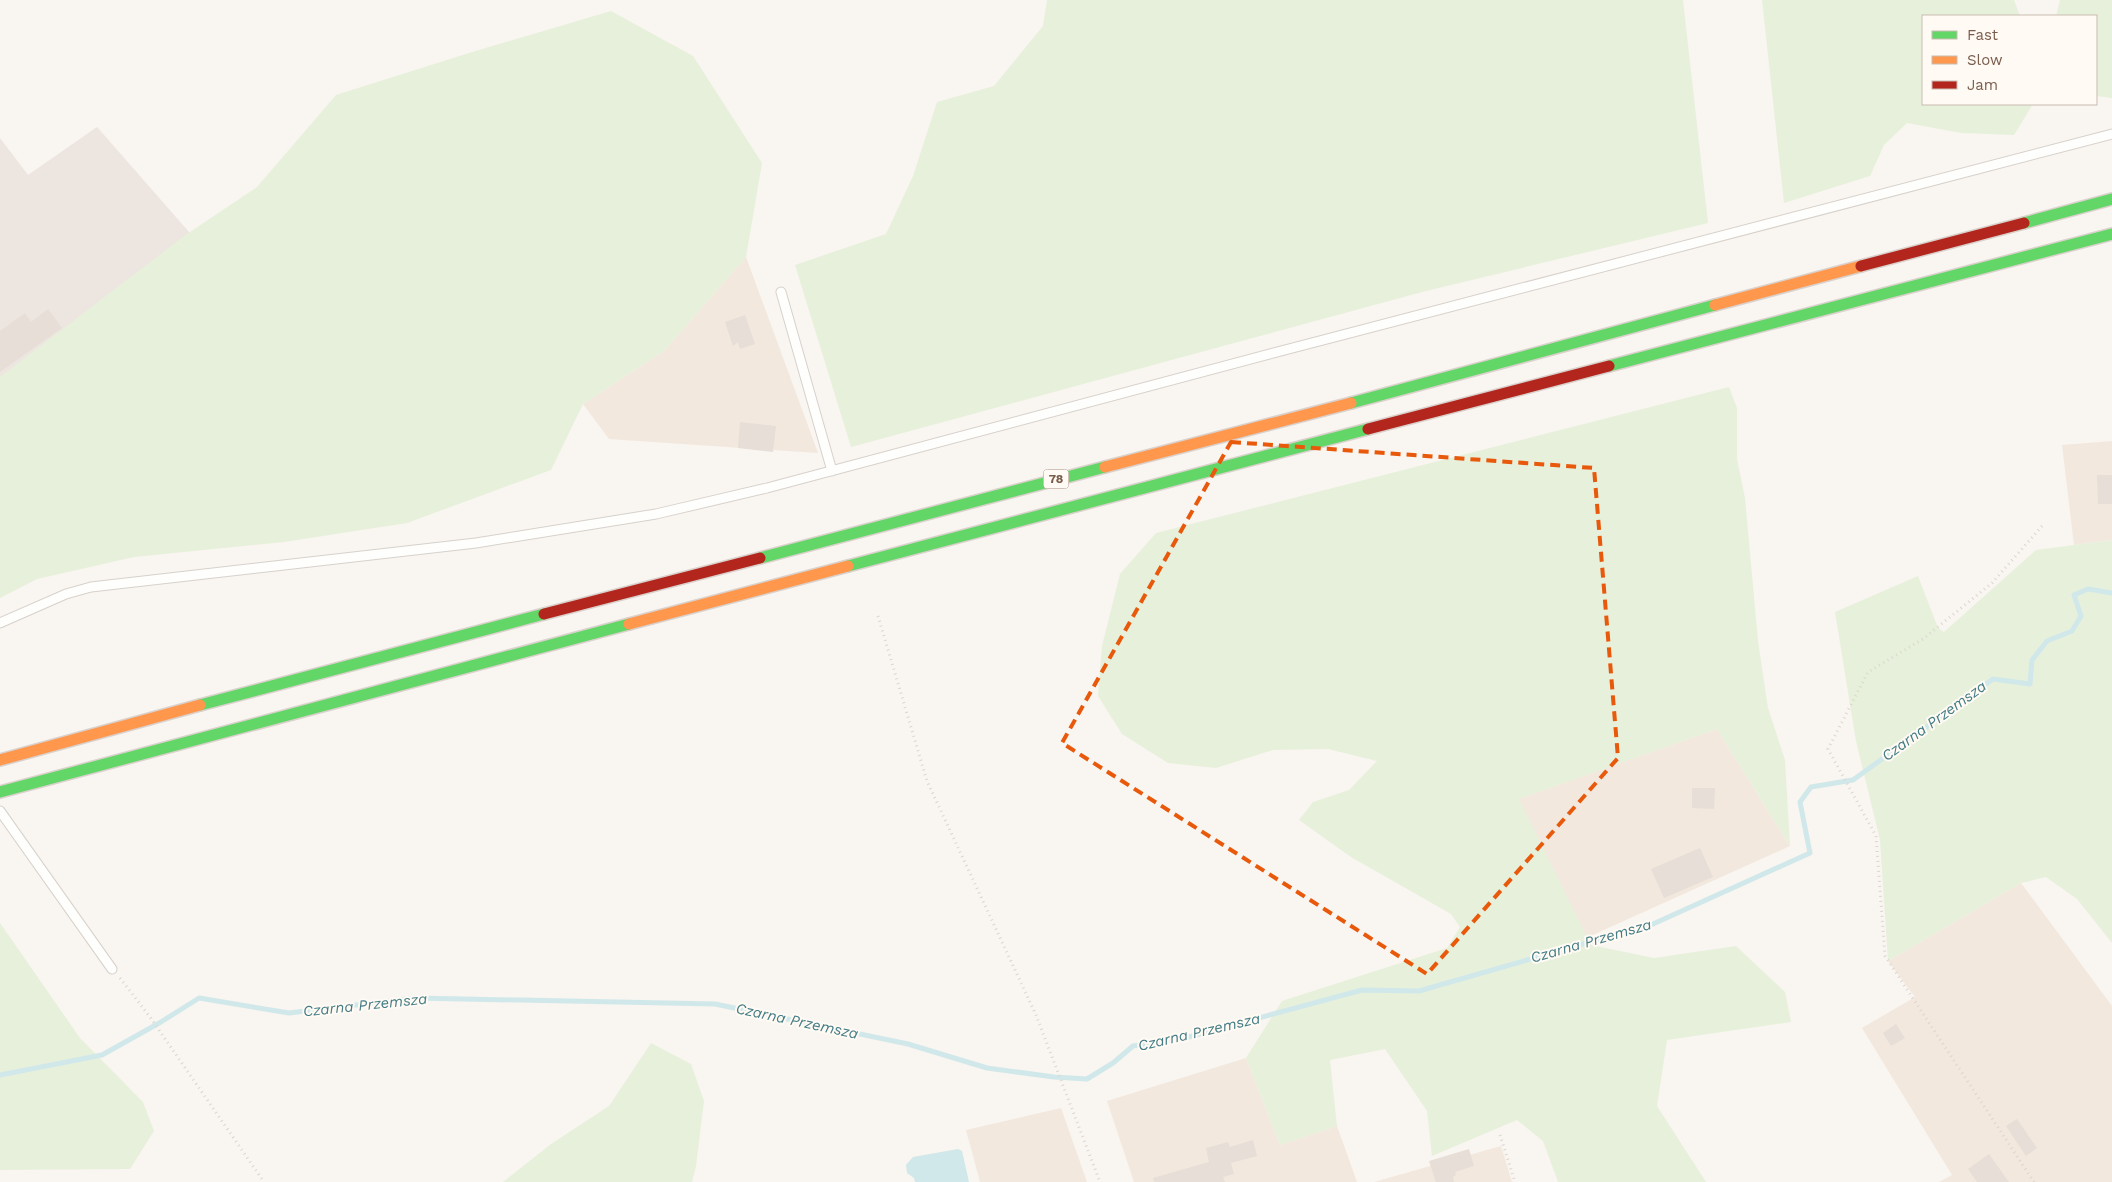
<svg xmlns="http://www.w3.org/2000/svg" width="2112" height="1182" font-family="'Work Sans',sans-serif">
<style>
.residential{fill:#f2e8de}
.industrial{fill:#ede5e0}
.green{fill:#e7f0db}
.water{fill:#d0e8ea}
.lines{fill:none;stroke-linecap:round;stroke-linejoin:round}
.stream{stroke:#d0e8ea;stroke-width:5}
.building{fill:#e6ded7}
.lane-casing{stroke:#d7d1cb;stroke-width:11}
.fast-casing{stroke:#dad1cc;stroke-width:14}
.slow-casing{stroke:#dad1cc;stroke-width:14}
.jam-casing{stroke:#dad1cc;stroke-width:14}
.path{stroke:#dcd5d0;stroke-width:3;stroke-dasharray:1 4;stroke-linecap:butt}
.lane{stroke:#fefefd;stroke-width:9}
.fast{stroke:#63d668;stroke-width:11}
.slow{stroke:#ff974d;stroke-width:11}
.jam{stroke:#b3261e;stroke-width:11}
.marked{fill:none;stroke:#e8590c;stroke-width:4;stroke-dasharray:10 6;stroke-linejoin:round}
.labels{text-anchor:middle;stroke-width:4;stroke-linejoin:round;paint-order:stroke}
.shield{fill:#fffaf3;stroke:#a28b7f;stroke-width:1}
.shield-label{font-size:12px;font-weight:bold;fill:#7a5c4d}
.water-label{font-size:15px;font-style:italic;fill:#437c86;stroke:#fffaf3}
</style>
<rect width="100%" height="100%" fill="#f9f5f0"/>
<!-- residential -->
<path class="residential" d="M746 257 818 453 609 439 583 404 664 351Z
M2112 441V540L2074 545 2062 445Z
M1717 729 1790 846 1586 938 1518 799Z
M2021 883 2112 1006V1182H1939L1952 1175 1862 1028 1915 997 1888 961Z
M1246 1058 1280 1145 1337 1126 1357 1182H1134L1107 1101Z
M1061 1108 1087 1182H980L966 1130Z
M1501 1146 1512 1182H1374Z"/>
<!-- industrial -->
<path class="industrial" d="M97 127 196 240 0 380V138L28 175Z"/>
<!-- green -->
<path class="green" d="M1047 0H1683L1708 223 1426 291 851 447 795 265 886 234 913 176 937 102 994 86 1043 26Z
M1762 0H2014L2020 16H1923V104H2033L2014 135 1961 133 1907 123 1884 145 1870 176 1784 203Z
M2060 0H2112V98L2096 96V16H2056Z
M611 11 693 56 762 163 746 257 664 351 583 404 551 470 407 523 284 542 134 557 37 579 0 598V377L184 236 257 187 336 95 469 53Z
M1729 387 1737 408V459L1745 498 1758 641 1768 708 1785 760 1790 846 1717 729 1519 799 1591 945 1654 958 1736 946 1785 992 1791 1022 1667 1040 1657 1106 1706 1182H1558L1543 1141 1517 1120 1432 1156 1427 1111 1385 1049 1330 1060 1337 1126 1280 1145 1246 1058 1282 1001 1447 948 1460 927 1451 914 1351 857 1299 820 1313 802 1349 790 1377 761 1328 749 1273 750 1216 768 1168 763 1122 734 1098 696 1102 646 1120 574 1156 533Z
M2112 540V943L2077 899 2046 877 2021 883 1888 961 1880 840 1856 741 1835 612 1918 576 1938 628 1944 632 2036 550Z
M0 923 80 1038 143 1102 154 1131 130 1169 0 1170Z
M651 1043 691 1064 704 1101 696 1166 692 1182H503L551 1144 609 1106Z"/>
<!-- water -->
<path class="water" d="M958 1149 962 1151 969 1182H915L914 1178 907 1173 906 1165 913 1157Z"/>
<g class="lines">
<!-- stream -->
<path class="stream" d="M0 1075 102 1055 161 1022 199 998 289 1013 415 998 715 1004 908 1044 987 1068 1054 1077 1087 1079 1113 1063 1133 1046 1185 1038 1362 990 1419 991 1653 924 1810 853 1800 802 1811 787 1853 780 1993 679 2030 684 2032 660 2047 641 2072 631 2081 616 2074 595 2088 589 2112 593"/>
</g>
<!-- building -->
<path class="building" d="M48 309 62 328 0 372V331L25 313 31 322Z
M745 315 755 344 740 349 738 342 733 346 725 322Z
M740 422 776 426 773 452 738 448Z
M2097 475H2112V504H2098Z
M1692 788H1715L1714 809 1692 808Z
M1700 848 1713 877 1664 898 1651 869Z
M1896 1024 1905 1038 1891 1046 1883 1033Z
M2017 1119 2037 1148 2026 1156 2006 1126Z
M1253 1140 1257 1156 1231 1163 1234 1174 1223 1177 1225 1182H1154L1153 1178 1209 1162 1206 1148 1228 1142 1230 1147Z
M1469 1149 1474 1166 1455 1172 1456 1175 1453 1177 1454 1182H1436L1429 1161Z
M1989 1154 2009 1182H1977L1968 1169Z"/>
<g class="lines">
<!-- lane casing -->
<g class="lane-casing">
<path id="lane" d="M781 292 832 471
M0 623 66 594 91 587 476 543 656 514 767 488 1281 351 2112 134
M0 811 112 969"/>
</g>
<!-- fast casing -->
<g class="fast-casing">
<path id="fast" d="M2024 223 2112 199
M1609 366 2112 234
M1351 403 1715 305
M760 558 1105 467
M848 566 1368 429
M200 705 544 614
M0 792 629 624"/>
</g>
<!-- slow casing -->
<g class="slow-casing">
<path id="slow" d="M1715 305 1861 266
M1105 467 1351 403
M629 624 848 566
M0 760 200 705"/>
</g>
<!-- jam casing -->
<g class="jam-casing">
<path id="jam" d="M1861 266 2024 223
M1368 429 1609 366
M544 614 760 558"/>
</g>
<!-- path -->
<path class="path" d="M878 616 927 781 1036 1015 1100 1182
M120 978 150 1017 264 1182
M1500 1135 1515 1182
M2034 1182 1885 956 1876 836 1828 749 1868 672 1923 639 1992 583 2043 525"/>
<!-- lane -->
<use href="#lane" class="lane"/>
<!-- fast -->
<use href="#fast" class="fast"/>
<!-- slow -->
<use href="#slow" class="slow"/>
<!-- jam -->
<use href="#jam" class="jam"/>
</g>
<!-- marked area -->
<path class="marked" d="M1231 442 1594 468 1618 758 1427 974 1062 743Z"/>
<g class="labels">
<!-- shield labels -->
<rect class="shield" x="1043.5" y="469.5" width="25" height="19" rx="4"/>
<g class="shield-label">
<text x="1056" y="483">78</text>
</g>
<!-- water labels -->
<g class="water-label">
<text transform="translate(1934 721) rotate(-36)" y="5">Czarna Przemsza</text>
<text transform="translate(1591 941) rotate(-16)" y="5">Czarna Przemsza</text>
<text transform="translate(365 1005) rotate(-6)" y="5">Czarna Przemsza</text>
<text transform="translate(797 1021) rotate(12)" y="5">Czarna Przemsza</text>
<text transform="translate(1199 1032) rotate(-13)" y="5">Czarna Przemsza</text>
</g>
</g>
<!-- legend -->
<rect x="1922" y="15" width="175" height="90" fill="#fffaf3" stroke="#cabbb1"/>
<rect x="1932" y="31" width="25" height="8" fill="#63d668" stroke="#cabbb1"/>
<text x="1967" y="40" font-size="15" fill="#7a5c4d">Fast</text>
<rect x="1932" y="56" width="25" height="8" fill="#ff974d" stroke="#cabbb1"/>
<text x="1967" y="65" font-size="15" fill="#7a5c4d">Slow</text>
<rect x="1932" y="81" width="25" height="8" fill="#b3261e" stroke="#cabbb1"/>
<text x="1967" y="90" font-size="15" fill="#7a5c4d">Jam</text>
</svg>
